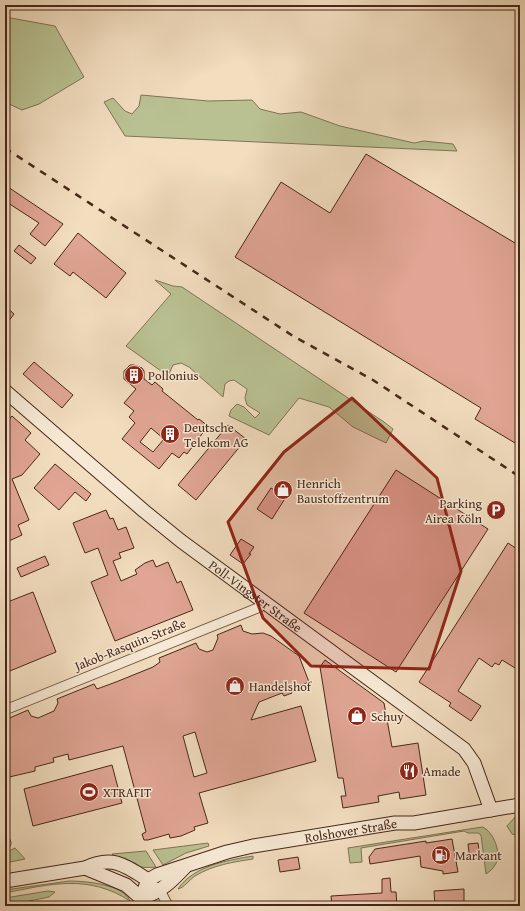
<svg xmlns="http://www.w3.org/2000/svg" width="525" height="911" font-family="'Gentium Book Plus',serif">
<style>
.green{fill:#b9c192;stroke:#807456}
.building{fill:#e0a594;stroke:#482719;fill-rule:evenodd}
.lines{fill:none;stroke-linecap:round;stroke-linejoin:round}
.street-casing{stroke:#725442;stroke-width:11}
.secondary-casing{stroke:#482719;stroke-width:15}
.street{stroke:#f7e9d5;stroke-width:9}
.secondary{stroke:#f7e9d5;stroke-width:13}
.rail{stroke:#482719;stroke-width:2.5;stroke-dasharray:7 7;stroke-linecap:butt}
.marked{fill:#8f2418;fill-opacity:0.2;stroke:#8f2418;stroke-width:3;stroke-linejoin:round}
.labels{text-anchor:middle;stroke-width:3;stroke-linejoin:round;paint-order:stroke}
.poi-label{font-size:13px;fill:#482719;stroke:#f7e9d5;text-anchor:start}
.street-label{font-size:13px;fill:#482719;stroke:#f7e9d5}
</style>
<rect width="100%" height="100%" fill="#f2ddbf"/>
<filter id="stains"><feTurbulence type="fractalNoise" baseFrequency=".005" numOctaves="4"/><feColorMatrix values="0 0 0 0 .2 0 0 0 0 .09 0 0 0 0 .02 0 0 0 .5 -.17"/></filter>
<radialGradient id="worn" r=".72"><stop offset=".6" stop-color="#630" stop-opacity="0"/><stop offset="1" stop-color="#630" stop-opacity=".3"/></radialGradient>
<!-- green -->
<path class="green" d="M5 17 55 26 84 77 39 104 22 110 5 102Z
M141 95 208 101 252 100 260 109 280 114 301 112 340 126 414 143 424 141 453 144 457 151 125 136 104 102 113 98 125 111 132 114 139 106Z
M155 280 173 286 182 287 384 422 393 429 386 443 353 427 329 407 299 398 269 435 229 416 231 410 237 404 244 407 255 418 260 413 247 405 245 398 247 389 234 380 229 381 225 384 223 397 189 367 181 363 173 365 168 376 126 346 171 294Z
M520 815V843L516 835 512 834 507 826 516 816Z
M482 827C493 830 503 855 495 865 493 869 489 872 486 874L481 835 478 833H468L464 831 361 848 362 862 350 863 348 848Z
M208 843 209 846 186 853 163 865 153 850Z
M15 848 25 859 5 863V853Z
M146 851 156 867C143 869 121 865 112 854Z
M253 856V859C233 862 213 865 195 876 190 879 184 888 178 889 193 866 228 860 253 856Z
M69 881C85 881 123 884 130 901 89 874 50 884 5 893V890Z
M48 891 55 892 49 897 5 906V898Z"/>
<!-- building -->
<path class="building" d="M366 154 520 246V446L475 419 481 408 235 257 281 182 330 213Z
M5 185 63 224 45 246 30 234 39 223 5 201Z
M78 233 126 273 106 298 73 272 70 276 54 264Z
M19 245 36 258 31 264 14 251Z
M5 306 14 314 5 326Z
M34 362 73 395 62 408 23 374Z
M130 365H134L142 368 144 371V379L152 385 155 382 163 389 162 391 198 420 199 419 208 426 187 454 184 452 179 458 172 453 159 469 122 439 135 423 129 417 134 411 124 403 136 389 124 379V371ZM151 428 164 439 153 452 140 442Z
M12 416 31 433 25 440 40 454 22 475 12 479 29 520 18 525 22 535 9 541 5 531V424Z
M228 425 246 439 196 500 178 485Z
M55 464 91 494 86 501 75 492 59 510 34 488Z
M396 470 488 529 396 672 304 613Z
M271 488 286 497 272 519 257 509Z
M106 510 110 519 113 518 118 530 126 527 134 548 119 553 121 558 113 561 121 581 137 574 135 570 145 563 153 560 156 567 168 562 177 583 181 581 193 610 115 641 91 582 108 575 98 548 85 553 73 523Z
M241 539 254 547 249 554H251L243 564 230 555Z
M508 543 520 551V671L502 660 499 665 495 663 492 667 479 658 458 691 481 706 471 721 449 706 451 703 419 682Z
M45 556 49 565 21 577 17 568Z
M33 592 56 652 5 673V603Z
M241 625 243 631 252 634 263 633 271 636 299 656 309 682 291 689 292 693 284 696 282 693 259 702 251 720 301 706 316 761 199 793 208 823 194 827 195 830 181 836 170 838 169 834 148 840H144L142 834 146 832 123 746 69 760 68 754 53 758 54 762 35 767V771L5 778V720L28 710 31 716 38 718 54 711 58 703 57 699 94 684 97 689 116 682 153 667 160 662 159 658 196 643 199 649 207 652 213 650 218 638 217 635ZM195 732 207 773 194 777 183 736Z
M325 660 384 703 392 747 418 743 426 795 400 799 399 792 378 796 379 802 343 808 341 796H346L343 778H338L320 667Z
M112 765 122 803 33 826 24 789Z
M452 839 458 872 443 874V871L421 867 420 856 370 864 369 857 375 849 426 841V843Z
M478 843 480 858 470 860 468 844Z
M298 857 300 869 280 872 278 860Z
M390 878 391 892H396L397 906H332L331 896 382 893V879Z
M464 889V906H435L434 891Z"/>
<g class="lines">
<!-- street casing -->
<g class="street-casing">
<path id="street" d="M5 710 260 607 263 601
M5 841 6 843
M148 880 162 894 168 906
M141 898 147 906"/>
</g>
<!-- secondary casing -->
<g class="secondary-casing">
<g id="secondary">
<path id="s1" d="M5 391 144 511 181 541 464 749 474 763 491 810"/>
<path d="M85 868 126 885 141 898"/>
<path d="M5 881 85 868C112 855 125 865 148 880"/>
<path id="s2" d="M141 898 148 880 157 875 227 852 253 846 395 823H414L520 805"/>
<path d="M141 898C160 893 172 881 185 867"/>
</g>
</g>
<!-- street -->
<use href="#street" class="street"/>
<!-- secondary -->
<use href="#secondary" class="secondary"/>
<!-- rail -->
<path class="rail" d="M5 148 293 336 373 380 520 477"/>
</g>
<!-- marked area -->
<path class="marked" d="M352 398 437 478 461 571 429 669 311 666 263 618 228 522 284 452Z"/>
<!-- icons -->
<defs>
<g id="building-disc" transform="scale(1)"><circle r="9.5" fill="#8f2418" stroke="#f7e9d5"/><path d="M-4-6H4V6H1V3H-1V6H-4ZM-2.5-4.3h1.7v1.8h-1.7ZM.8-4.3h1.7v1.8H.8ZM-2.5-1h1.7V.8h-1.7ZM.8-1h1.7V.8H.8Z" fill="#fff"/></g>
<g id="shop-disc" transform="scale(1)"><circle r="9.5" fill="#8f2418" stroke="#f7e9d5"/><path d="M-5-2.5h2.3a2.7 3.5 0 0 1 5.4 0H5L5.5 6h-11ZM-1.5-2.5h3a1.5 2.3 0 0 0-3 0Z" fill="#fff"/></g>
<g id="parking-disc" transform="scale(1)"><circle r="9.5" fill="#8f2418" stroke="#f7e9d5"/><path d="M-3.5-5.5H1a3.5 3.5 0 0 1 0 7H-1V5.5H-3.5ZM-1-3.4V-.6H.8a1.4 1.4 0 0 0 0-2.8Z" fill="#fff"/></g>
<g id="restaurant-disc" transform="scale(1)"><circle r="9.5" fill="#8f2418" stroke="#f7e9d5"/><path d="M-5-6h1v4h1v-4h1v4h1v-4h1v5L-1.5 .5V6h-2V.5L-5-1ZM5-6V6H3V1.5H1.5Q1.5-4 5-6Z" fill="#fff"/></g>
<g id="stadium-disc" transform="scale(1)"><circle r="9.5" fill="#8f2418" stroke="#f7e9d5"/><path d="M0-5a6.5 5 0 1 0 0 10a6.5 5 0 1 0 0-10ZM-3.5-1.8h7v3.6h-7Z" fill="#fff"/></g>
<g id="fuel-disc" transform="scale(1)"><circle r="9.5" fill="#8f2418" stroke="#f7e9d5"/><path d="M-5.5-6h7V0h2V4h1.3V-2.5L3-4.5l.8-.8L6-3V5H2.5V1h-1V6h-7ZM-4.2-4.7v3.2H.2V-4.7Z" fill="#fff"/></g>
</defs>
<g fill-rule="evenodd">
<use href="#building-disc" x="134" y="375"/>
<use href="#building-disc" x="170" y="434"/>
<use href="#shop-disc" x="283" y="490"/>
<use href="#parking-disc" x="496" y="510"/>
<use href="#shop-disc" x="235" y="686"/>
<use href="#shop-disc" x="357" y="716"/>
<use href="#restaurant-disc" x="409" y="771"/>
<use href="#stadium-disc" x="89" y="792"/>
<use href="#fuel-disc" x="441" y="855"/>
</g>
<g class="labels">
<!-- poi labels -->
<g class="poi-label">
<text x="148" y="380">Pollonius</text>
<text x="184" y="432">Deutsche<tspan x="184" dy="15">Telekom AG</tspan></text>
<text x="297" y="488">Henrich<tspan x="297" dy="15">Baustoffzentrum</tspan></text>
<text x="482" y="508" text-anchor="end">Parking<tspan x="482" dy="15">Airea Köln</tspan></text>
<text x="249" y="691">Handelshof</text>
<text x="371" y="721">Schuy</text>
<text x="423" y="776">Amade</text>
<text x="103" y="797">XTRAFIT</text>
<text x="455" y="860">Markant</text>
</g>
<!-- street labels -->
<g class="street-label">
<text dy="5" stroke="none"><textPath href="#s1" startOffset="324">Poll-Vingster Straße</textPath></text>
<text transform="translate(130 644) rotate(-22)" y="5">Jakob-Rasquin-Straße</text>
<text dy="5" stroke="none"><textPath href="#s2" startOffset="229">Rolshover Straße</textPath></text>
</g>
</g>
<!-- margin -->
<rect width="525" height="911" fill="none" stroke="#f2ddbf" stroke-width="20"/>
<rect x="6" y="6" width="513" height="899" fill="none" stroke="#482719" stroke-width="2"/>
<rect x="10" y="10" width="505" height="891" fill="none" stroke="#482719"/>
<rect width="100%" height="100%" filter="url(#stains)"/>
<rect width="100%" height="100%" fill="url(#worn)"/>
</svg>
